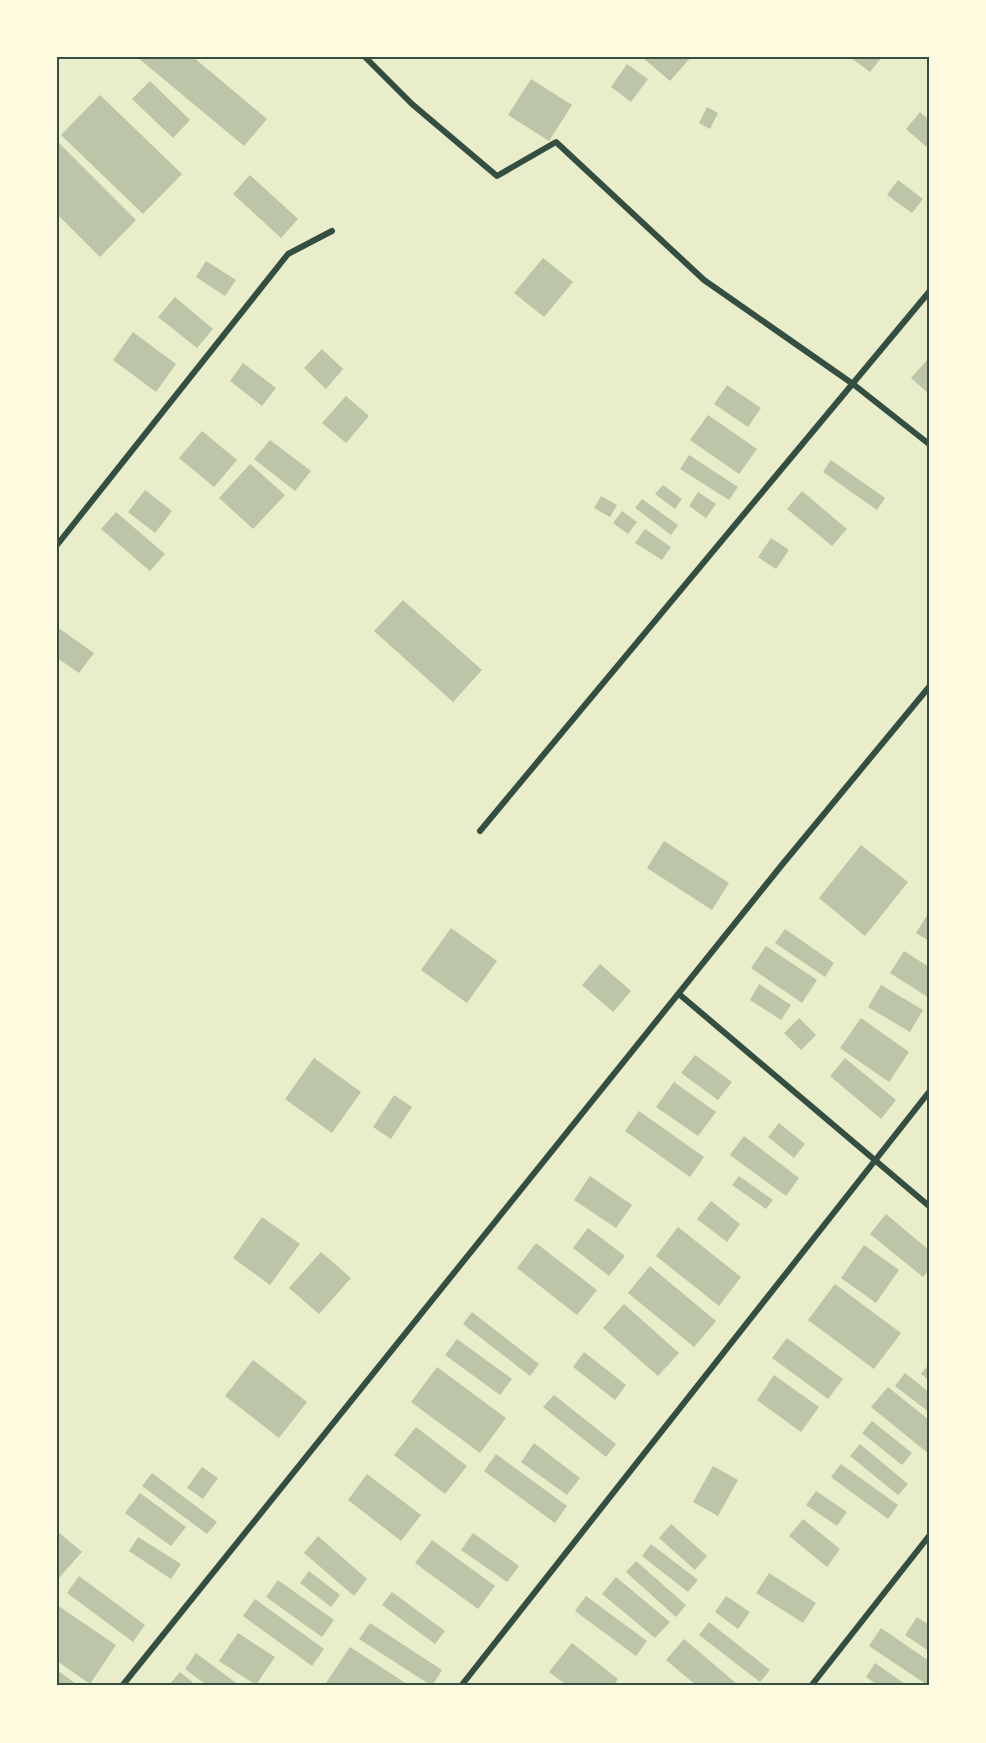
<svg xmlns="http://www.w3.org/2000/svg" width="986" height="1743" font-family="'Asap Condensed',sans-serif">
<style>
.building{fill:#bcc5a7}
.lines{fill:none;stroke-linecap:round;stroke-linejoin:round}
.minor{stroke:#344e41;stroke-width:6}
.neatline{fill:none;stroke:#344e41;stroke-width:2}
</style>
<rect width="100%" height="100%" fill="#e9edc9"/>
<!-- building -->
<path class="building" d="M137 57H193L267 119 244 146Z
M642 57H691L670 81Z
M850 57H882L870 72Z
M627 64 648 79 631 102 611 87Z
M531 79 572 105 549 141 508 115Z
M150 81 190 120 173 138 132 99Z
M100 95 182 174 143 214 61 135Z
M707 107 718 113 710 129 699 123Z
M920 112 929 120V149L906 129Z
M57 141 136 220 100 257 57 214Z
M250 175 298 219 281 238 233 194Z
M898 180 923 199 912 213 887 195Z
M543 258 573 282 544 317 514 293Z
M206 261 236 280 225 296 196 277Z
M175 297 213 329 197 348 158 317Z
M133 332 176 364 156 392 113 360Z
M322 349 343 369 326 389 304 368Z
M929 358V394L911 378Z
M243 363 276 388 262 406 230 381Z
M727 385 761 408 748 427 714 404Z
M346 396 369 416 346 443 322 423Z
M708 415 757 449 739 474 690 440Z
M202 431 237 460 214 487 179 458Z
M270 440 311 471 295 491 254 459Z
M689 455 738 487 729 500 680 469Z
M831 460 885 498 877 510 823 472Z
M250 464 285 495 253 529 219 498Z
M663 485 682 499 675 509 655 494Z
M145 490 172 511 155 533 128 512Z
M802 491 847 529 832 546 787 509Z
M698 492 716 504 706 518 689 506Z
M601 496 617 505 610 517 594 508Z
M642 499 678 525 671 535 635 508Z
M622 511 637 522 628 534 613 523Z
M116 512 165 554 150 571 101 529Z
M645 529 671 547 662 560 635 543Z
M771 538 789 550 776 569 758 557Z
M403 600 482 670 453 702 374 631Z
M57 627 94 653 79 673 57 658Z
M664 841 729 883 712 910 647 868Z
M861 845 908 882 865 936 819 898Z
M929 912V941L916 933Z
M451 928 497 961 467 1003 421 970Z
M785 929 834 963 825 977 775 943Z
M766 946 817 980 802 1003 751 968Z
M904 951 929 967V998L890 973Z
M600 964 631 991 613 1012 582 985Z
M759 984 791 1005 781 1020 750 1000Z
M881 985 923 1010 910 1032 868 1007Z
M799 1018 816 1035 801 1050 784 1033Z
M861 1018 909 1052 889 1082 840 1048Z
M695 1055 732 1082 718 1100 681 1073Z
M314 1058 361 1092 332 1133 285 1099Z
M845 1058 896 1100 881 1119 830 1076Z
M674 1082 716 1112 698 1136 656 1107Z
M394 1095 412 1107 391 1139 373 1127Z
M639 1111 704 1157 690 1177 625 1131Z
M779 1123 805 1144 794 1158 768 1137Z
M744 1136 799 1178 786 1196 730 1155Z
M590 1176 632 1205 616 1228 574 1200Z
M739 1176 773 1200 766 1209 732 1185Z
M711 1201 740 1224 727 1242 697 1219Z
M886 1214 929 1250V1270L923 1277 870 1234Z
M262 1217 300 1244 270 1285 233 1258Z
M678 1227 741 1277 719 1306 656 1256Z
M588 1228 625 1256 609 1276 573 1248Z
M536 1243 597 1290 577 1315 517 1268Z
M864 1245 899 1270 876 1303 841 1278Z
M321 1252 351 1278 319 1314 289 1288Z
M650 1266 716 1321 694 1347 628 1293Z
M835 1284 901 1333 874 1369 808 1320Z
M624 1304 679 1353 658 1376 603 1328Z
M472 1312 539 1364 530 1376 463 1324Z
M787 1338 843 1379 828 1399 772 1358Z
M457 1339 512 1379 500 1395 445 1355Z
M584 1352 626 1385 615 1400 573 1367Z
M253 1360 307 1402 279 1438 225 1396Z
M929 1364V1380L921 1374Z
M437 1367 506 1418 480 1453 411 1402Z
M905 1373 929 1392V1412L895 1386Z
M774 1375 819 1407 801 1432 757 1400Z
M888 1387 929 1420V1454L871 1407Z
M554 1395 616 1444 606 1457 543 1407Z
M872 1421 912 1453 902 1465 862 1433Z
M416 1427 467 1466 445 1494 394 1455Z
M534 1443 580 1478 567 1495 521 1462Z
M860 1444 908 1484 898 1495 850 1456Z
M496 1454 567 1506 555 1523 484 1471Z
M841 1464 898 1505 888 1519 831 1477Z
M713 1466 738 1480 718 1516 693 1502Z
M202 1467 218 1478 203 1499 187 1488Z
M152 1473 217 1522 207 1534 142 1486Z
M367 1474 421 1515 401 1541 348 1500Z
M816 1491 847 1512 837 1526 806 1505Z
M140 1493 186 1527 171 1546 125 1513Z
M803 1519 840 1549 827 1567 789 1536Z
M671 1524 707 1556 695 1570 659 1538Z
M57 1531 82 1552 57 1580Z
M473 1533 519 1566 507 1582 461 1550Z
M318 1536 367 1579 354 1596 304 1553Z
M138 1537 181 1564 171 1579 129 1551Z
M432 1540 495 1586 478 1609 415 1563Z
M651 1544 698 1580 688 1592 642 1556Z
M636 1561 686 1605 676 1617 626 1572Z
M309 1571 340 1595 331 1607 300 1583Z
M769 1573 816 1603 803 1623 756 1593Z
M79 1576 145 1625 133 1642 67 1593Z
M616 1577 670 1622 655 1638 602 1594Z
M278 1580 334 1620 322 1637 266 1597Z
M392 1592 445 1631 435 1644 382 1605Z
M586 1596 647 1641 636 1656 575 1611Z
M726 1596 750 1612 738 1629 715 1612Z
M255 1599 324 1649 312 1666 243 1616Z
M57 1605 116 1645 90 1684 57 1661Z
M917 1617 929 1625V1651L905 1635Z
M709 1622 770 1670 760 1682 699 1635Z
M370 1623 442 1670 432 1686 359 1639Z
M881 1628 929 1661V1686L869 1646Z
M238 1633 275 1657 256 1685 219 1661Z
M684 1639 737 1684 736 1686H697L666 1660Z
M572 1643 618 1679 613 1686H568L549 1672Z
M350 1647 410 1686H331L326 1683Z
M196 1653 240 1686H208L185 1669Z
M875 1663 908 1686H879L866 1677Z
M57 1670 79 1686H57Z
M180 1672 197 1686H168Z"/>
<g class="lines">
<!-- minor -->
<path class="minor" d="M365 57 412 104 497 176 556 142 704 280 853 384 929 444
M57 545 288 254 332 231
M480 831 929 292
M679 994 929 1206
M122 1686 781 866 929 687
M461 1686 929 1092
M811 1686 929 1536"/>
</g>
<!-- border -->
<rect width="986" height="1743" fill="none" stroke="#fefae0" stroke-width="117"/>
<rect x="58" y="58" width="870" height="1626" class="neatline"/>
</svg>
